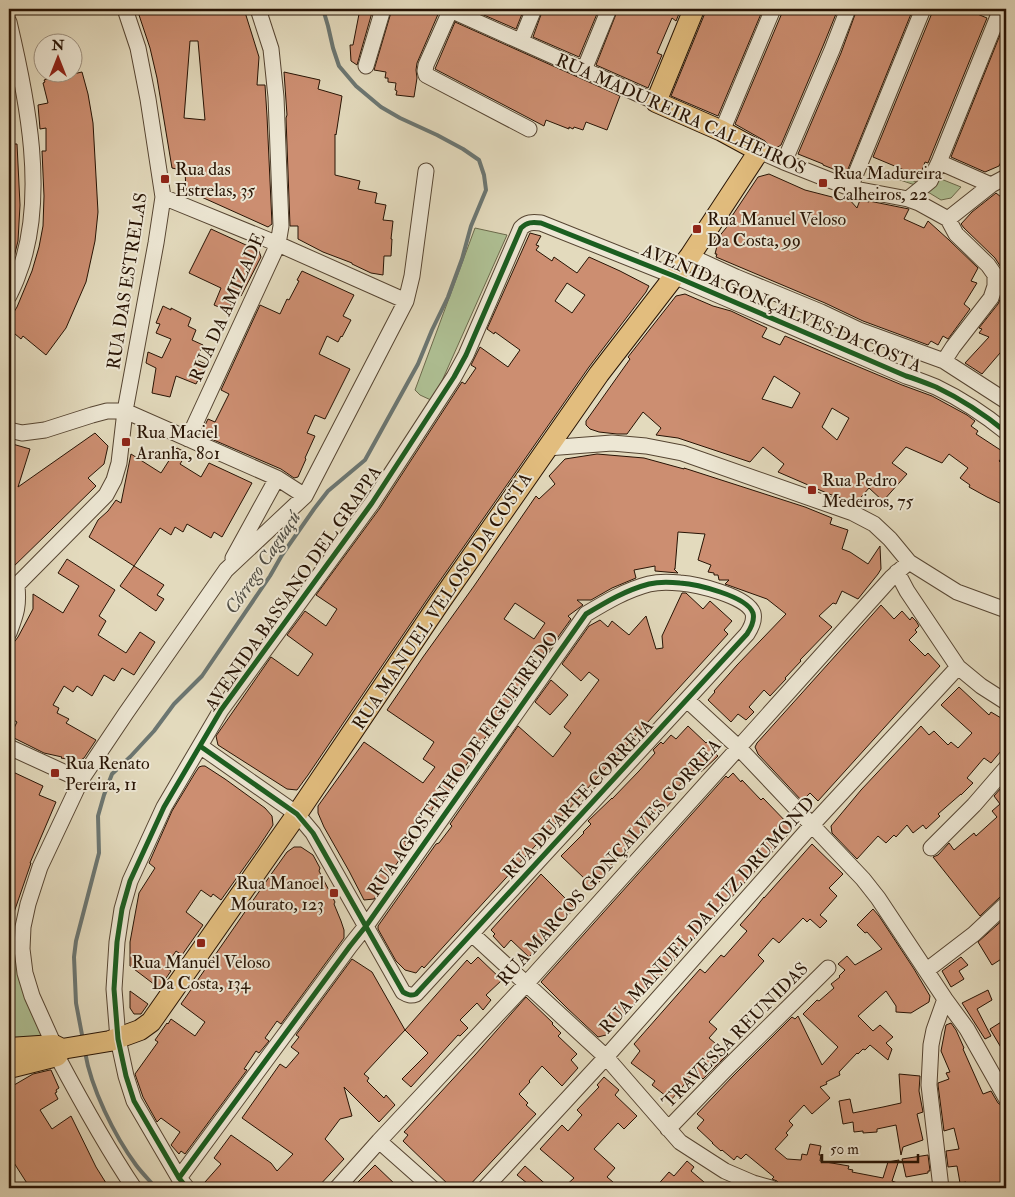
<svg xmlns="http://www.w3.org/2000/svg" width="1015" height="1197" font-family="'IM FELL Double Pica',serif">
<style>
.green{fill:#afc195;stroke:#6b6a4c}
.lines{fill:none;stroke-linecap:round;stroke-linejoin:round}
.stream{stroke:#6b7672;stroke-width:4}
.building{fill:#cc8e71;stroke:#271304;fill-rule:evenodd}
.minor-casing{stroke:#564532;stroke-width:17}
.major-casing{stroke:#271304;stroke-width:22}
.minor{stroke:#ede7d4;stroke-width:15}
.major{stroke:#e2bd7e;stroke-width:20}
.cycleway-casing{stroke:#ede7d4;stroke-width:8}
.cycleway{stroke:#1b5e20;stroke-width:5}
.poi-dot{fill:#8f2418;stroke:#ede7d4;stroke-width:2}
.labels{text-anchor:middle;stroke-width:4;stroke-linejoin:round;paint-order:stroke}
.street-label{font-size:18px;fill:#271304;stroke:#ede7d4}
.poi-label{font-size:18px;fill:#271304;stroke:#ede7d4;text-anchor:start}
.water-label{font-size:19px;font-style:italic;fill:#4f4d44;stroke:#ede7d4}
</style>
<rect width="100%" height="100%" fill="#e3dabd"/>
<filter id="stains"><feTurbulence type="fractalNoise" baseFrequency=".004" numOctaves="4"/><feColorMatrix values="0 0 0 0 .2 0 0 0 0 .09 0 0 0 0 .02 0 0 0 .5 -.17"/></filter>
<radialGradient id="worn" r=".72"><stop offset=".6" stop-color="#630" stop-opacity="0"/><stop offset="1" stop-color="#630" stop-opacity=".3"/></radialGradient>
<!-- green -->
<path class="green" d="M892 172 926 186 931 175 961 187 951 198 941 200 918 186 891 177Z
M475 228 507 235 433 401 420 395 415 390Z
M9 942 19 946 51 1043H9Z"/>
<g class="lines">
<!-- stream -->
<path class="stream" d="M83 1040 76 1003 74 957 76 941 99 853 98 816 104 795 112 774 130 757 154 731 174 704 202 676 270 576 282 555 314 509 328 491 365 460 418 364 432 330 448 297 462 259 471 226 486 190 484 175 479 160 463 149 437 135 400 118 381 107 356 86 339 66 333 48 328 26 323 9
M85 1052C91 1088 114 1135 136 1165 142 1173 149 1180 156 1188"/>
</g>
<!-- building -->
<path class="building" d="M137 9H244L259 57 257 85H265L267 116 272 224 268 227 186 190 185 171 172 168 157 78 150 48ZM190 41H198L205 120 184 118Z
M360 9H373L357 65 351 61 350 45H353Z
M392 9H439V12L417 63 416 70 417 78 414 97 396 95 397 91 395 90 396 83 388 82V78H385L386 72 374 70Z
M470 9H524L516 29Z
M543 9H599L579 57 533 37Z
M618 9H681L676 21 672 18 657 53 662 55 648 88 596 65Z
M706 9H763L718 116 671 96 705 13Z
M782 9H838L823 46 781 145 776 148 769 145 765 141 735 124 782 13Z
M857 9H913L846 174 823 165V164L798 154 841 53Z
M932 9H971L970 11 987 18 930 158 928 163 925 162 921 173 917 172 916 175 873 157 932 13Z
M455 22 620 96 607 130 586 122 583 130 574 127 573 129 569 127V129L546 120 544 126 435 69Z
M1004 25 1006 26V157L1004 156 999 166 985 172 951 157Z
M82 72 88 94 93 123 98 212 95 241 86 282 66 328 46 355 23 336 21 339 9 329V320L17 307 32 271 39 247 43 226 44 196 42 151H46V128L40 129 38 105 48 103 43 83 45 82 44 80 64 74V76Z
M284 72 320 80 318 89 342 96 336 135 335 134V175L360 181 358 189 377 193 375 203 386 205 383 220 393 221 391 239H392L391 256H384L383 275 371 273 352 264V263L323 252 298 239V226H290L286 118 287 115Z
M9 144H17L20 205 18 241 14 257H9Z
M769 174 805 190 836 198H848L857 208 860 200 869 202V201L909 209 904 219 924 228 928 221 949 240 978 268 971 281 977 283 964 304 970 309 948 339 943 336 938 345 931 341 928 345 863 321 825 303 716 257 717 254H715L717 246 713 244 735 217 732 216 758 177Z
M996 193 1006 201V275L995 258 964 228 961 224 972 212Z
M211 229 259 251 261 257 241 296 236 294 228 311 214 305 221 288 189 273Z
M530 233 541 236 536 245 539 246 536 250 552 261 554 257 577 273 589 257 620 271 649 286 646 292 589 367 430 595 308 775 297 790 287 789 218 745 216 736 271 657 298 676 313 654 287 635 305 611 326 626 337 609 316 595 380 508 462 382 465 384 476 368 471 365 480 347 508 367 520 350 495 332 494 334 487 329ZM567 283 585 295 572 313 555 301Z
M302 271 354 295 343 316 351 320 342 337 341 336 338 342 327 336 319 354 350 369 325 419 315 415 307 433 315 436 305 458 306 459 298 477 294 478 281 469 202 435 201 433 208 419 215 422 229 394 221 390 260 305 280 314 287 299 289 300 299 281 297 280Z
M1006 287V346L982 374 965 363 989 337 979 333 982 329 979 328 998 304Z
M685 294 713 306 731 311 767 328 762 337 780 345 785 336 902 385 932 396 967 415 975 421 971 426 978 431 976 434 1002 451 1001 453 1004 455 999 461 1006 468V506L987 497 969 487 970 485 960 478 968 468 949 454 942 463 906 447 892 463 907 474 883 501 869 488 856 503 829 494 778 472 784 464 763 447 750 462 678 438 656 435 661 428 643 412 627 434H617L599 432 590 429 586 425V421L630 359 628 357 676 296ZM774 376 800 393 792 408 762 399ZM832 408 849 418 837 440 822 427Z
M163 306 171 310V308L191 318 188 326 196 330 192 340 203 345 196 360 206 364 196 384 176 376 170 397 152 393 156 368 146 363 148 352 162 358 171 339 156 333 160 324 156 323Z
M95 433 108 446 104 464 88 478 96 486 9 571V443L30 449 18 487Z
M177 448 187 453 180 464 201 477 209 463 252 483 222 537 214 532 211 538 187 524 183 532 175 527 171 535 160 528 134 566 164 585 157 595 164 599 156 611 120 586 134 566 89 537 98 520 108 511 116 500 121 503 131 454 161 473Z
M597 454 644 458 684 469V468L805 507 832 518 830 524 848 530 842 549 850 552 868 564 880 546 881 569 878 574 858 599 842 591 836 604 833 603 819 616 832 627 800 660 801 661 785 678 786 679 770 696 764 690 749 707 754 712 746 720 738 714 731 722 708 700 715 692 714 691 737 665 786 614 767 599 725 584 729 580H719L718 575H714V573L708 572 711 565 698 560 705 534 678 532 675 569H674L678 573 655 571V566L634 570 636 578 612 588 591 600H577L583 605 568 616 571 619 548 651 546 650 543 654 536 650 525 667 531 671 525 680 527 682 521 690 520 688 455 781 456 782 445 798 440 795 429 815 423 811 421 814V813L403 840 407 843 402 851 405 852 395 866 396 867 374 899 364 900 349 871 324 827 318 813V806L364 742 423 783 435 767 423 759 434 742 387 710 423 657 474 586 536 496 539 499 555 484 549 476 565 459ZM515 603 545 623 534 639 504 619Z
M67 559 115 590 99 616 106 621 98 635 126 653 140 632 155 642 134 675 122 668 114 681 104 675 92 696 77 686 73 692 64 686 53 705 59 708 57 713 69 719 66 723 96 740 84 758 79 761 61 758 62 757 44 753 10 736 17 722 9 717V649L18 637 33 609V594L63 613 79 586 58 573Z
M682 593H686L703 609 710 601 732 621 724 630 728 634 424 968 422 966 416 973 405 970 396 961 378 929V926L436 844 439 843 452 826 450 824 518 726 553 757 571 733 564 727 599 680 589 672 581 681 562 664 589 626 600 620 608 627 612 621 629 635 646 616 656 649 663 648 662 636Z
M881 605 894 619 902 611 910 620 912 617 916 621 919 626 915 630 917 632 909 640 925 656 928 653 940 666 818 801 810 793 802 801 758 754 755 747 757 743Z
M551 680 568 695 550 715 535 702Z
M959 687 989 715 991 712 1006 721V745L991 763 984 758 967 778 973 783 961 795V794L938 814 940 816 926 829 923 825 913 833 907 825 896 837 894 835 886 843 878 836 857 859 832 833 831 826 861 790 921 726 929 735 934 731 948 745 951 742 958 748 972 733 941 705Z
M688 726 706 743 708 741 717 750 714 752 718 756 701 772 697 767 673 792 677 796 639 836 641 837 624 856 622 854 605 872 607 873 592 890 583 881 585 879 561 856 584 833 583 832 591 824 588 821 612 798V799L639 771 655 753 653 750 661 742 663 744 671 735 676 739Z
M202 766H205L225 779 265 808 272 816 273 825 258 848 221 900 213 894 211 897 201 890 186 912 203 925 182 955 176 951 165 967 171 971 159 988 130 966V942L139 893 155 868 149 863 172 811 195 773 199 767Z
M13 772 43 786 39 795 56 802 30 863H31L10 924H9V782Z
M733 773 741 782 742 780 761 800 763 798 793 829 629 1011 606 1035 598 1037 567 1008 541 982 726 776 728 778Z
M1001 788 1006 793V895L1000 897 980 916 933 857 938 855 949 843 954 850 974 833 976 836 997 817 992 811 1000 804 994 796Z
M812 844 843 874 829 888 837 896 820 915 827 921 820 928 810 919 807 922 803 918 779 943 773 938 758 955 764 961 709 1022 717 1029 709 1038 728 1054 703 1079 695 1072 671 1100 652 1085 655 1081 631 1063 640 1051 634 1044 700 969 705 973 721 955 724 957 747 931 740 925 756 907 764 897V898Z
M294 847H301L313 855 320 868 319 871 335 902 334 904 341 921 344 930V938L281 1024 277 1021 265 1038 269 1041 259 1053 256 1051 244 1069 247 1070 185 1154 181 1151 179 1154 171 1145 180 1132 161 1118 157 1122 143 1097 135 1074 158 1042 155 1040 167 1023 168 1024 171 1019 195 1036 205 1022 181 1004 272 873 287 852Z
M541 874 575 908 529 957 511 940 504 948 493 936 495 934 491 930Z
M873 909 879 916 914 969 930 996 929 1002 911 1013 896 1012V1006L886 991 858 1016 873 1031 880 1025 893 1037 886 1043 892 1049 888 1060 870 1045 865 1050 863 1049 858 1054 857 1053 839 1072 840 1075 826 1082 827 1084 820 1087 830 1098 812 1114 804 1105 789 1121 793 1125 786 1133 788 1135 775 1149 787 1159 801 1160 802 1154 807 1155 810 1144 821 1146 819 1155H821L820 1161 849 1166 848 1169 853 1170 852 1172 883 1178 888 1162 899 1160 892 1181 908 1187V1188H828L815 1186V1188H792L781 1185 780 1186 777 1181 772 1179 774 1177 746 1154 741 1159 737 1156 734 1160 722 1150 721 1151 712 1143H713L697 1128 704 1120 697 1114 733 1076 792 1017 795 1019 798 1016 822 1065 838 1047 803 1014 817 1000 819 1001 834 988 831 984 840 977 839 976 845 970 838 964 847 956 855 965 882 949 867 932 865 933 857 925Z
M1006 917V956L992 965 978 942Z
M478 957 502 980 486 995 491 1000 483 1010 477 1003 460 1020 468 1028 460 1036 458 1035 411 1087 402 1079 428 1053 405 1030 364 1074 369 1078 367 1081 384 1098 386 1095 395 1105 379 1122 344 1087 352 1116 340 1119 325 1139 344 1159 317 1188H209L205 1182 221 1164 214 1158 231 1135 271 1163 277 1171 293 1154 242 1118 280 1064 286 1068 299 1053 291 1047 299 1037 296 1035 352 959 372 972 405 1030 467 960 471 964Z
M961 957 968 965 959 971 964 979 951 987 942 971Z
M988 990 992 1000 977 1009 991 1036 985 1039 962 1003Z
M130 991 148 1004 141 1014H134L130 1008Z
M526 997 553 1023 552 1024 561 1033 558 1036 577 1054 571 1060 578 1068 562 1086 542 1066 529 1081 530 1082 519 1094 528 1103 526 1105 536 1114 467 1188H466L460 1183 455 1188H452L403 1141 408 1135 404 1132 475 1055Z
M1006 1019V1056L990 1029Z
M951 1023 956 1030 964 1048 963 1049 983 1094 991 1091 998 1103 1002 1106 1006 1107V1185L991 1188H967L966 1182 960 1183 957 1166 948 1167 946 1151 959 1149 954 1128 944 1131 938 1085V1083L949 1079 946 1073 950 1072 941 1051 946 1025Z
M50 1070H51L59 1088 56 1090 57 1092 55 1093 58 1099 40 1110 52 1129 71 1116 96 1167 106 1183 98 1188H30L9 1155V1088L33 1074Z
M899 1074 920 1076 919 1091 923 1112 917 1114 923 1140 903 1147 901 1155 896 1125 877 1129V1132L863 1133V1131L854 1132 853 1122 843 1124 839 1101 850 1099 853 1113 883 1107 901 1103Z
M604 1077 619 1090 615 1095 637 1116 624 1129 618 1123 594 1149 615 1168 607 1177 620 1188H563L574 1178 540 1149 562 1125 568 1131 582 1115 577 1110 599 1087 597 1085Z
M928 1155 930 1171H928V1173L906 1177 902 1159Z
M687 1161 694 1167 691 1171 711 1188H655L669 1172 674 1176Z
M375 1165 399 1188H352Z
M525 1166 550 1188H533L517 1175Z"/>
<g class="lines">
<!-- minor casing -->
<g class="minor-casing">
<path id="minor" d="M448 9 656 102
M451 9 426 65 425 71 426 75 529 129
M9 22C27 98 48 199 18 275 16 282 12 289 9 296
M521 41 534 9
M366 66 383 9
M584 70 609 9
M722 131 773 9
M759 151 784 162 850 188 908 199 919 203 948 219 956 234 988 265 995 275V286L991 298 953 347 944 361
M784 162 832 50 848 9
M991 185 939 162 1001 9
M850 188 923 9
M163 197 278 244 406 301
M908 199 930 181 939 162
M948 219 991 185 1006 177
M690 256 736 277 821 312 859 330 944 361 1006 401
M9 430 22 433 45 430 92 415 107 411H125L277 478 305 496
M188 439 278 244 281 226 276 97 271 49 258 9
M547 448 612 443 646 446 682 453 853 513 874 524 890 539 909 562 957 592 1006 610
M233 558 277 478
M897 572 907 591 958 667 981 686 1006 702
M9 593 106 495 114 480 119 463 125 411 156 243 163 197 148 99 138 48 125 9
M9 633C16 614 19 607 17 586
M687 700 738 747 863 879 878 898 945 999 967 1029 1006 1098
M9 747 81 780
M931 848 974 805 1006 768
M472 934 606 1057 680 1142 725 1171 753 1183 771 1188
M927 970 974 934 1006 904
M668 1129 726 1069 828 968
M379 1141 432 1188
M179 1178 350 946 366 926 586 614C606 602 626 590 649 584 657 582 671 582 680 583 696 584 747 596 753 613 755 621 751 628 747 634L416 994C411 996 408 995 403 992L313 833 297 814 200 746
M134 1188C105 1145 81 1101 57 1056L54 1045 32 996 25 973 22 949 23 927 28 904 40 867 81 780 126 713 226 570 305 496 406 301 412 276 426 171
M187 1188 179 1178 134 1101 126 1076 118 1039 114 989 117 942 122 909 130 881 164 807 221 710 372 503 454 377 466 355 521 228C527 222 532 222 541 223L674 276 906 376C916 379 926 383 936 387 961 399 984 414 1006 432
M337 1188 379 1141 526 984 892 577 909 562
M485 1188 606 1057 811 826 958 667
M941 1188 929 1085 931 1045 934 1030 945 999"/>
</g>
<!-- major casing -->
<g class="major-casing">
<path id="major" d="M9 1048 54 1045 62 1049 110 1041 140 1030 151 1022 297 814 440 602 599 374 690 256 759 151 722 131 656 102 694 9
M9 1068 57 1056 62 1049"/>
</g>
<!-- minor -->
<use href="#minor" class="minor"/>
<!-- major -->
<use href="#major" class="major"/>
<!-- cycleway casing -->
<g class="cycleway-casing">
<path id="cycleway" d="M179 1178 350 946 366 926 586 614C606 602 626 590 649 584 657 582 671 582 680 583 696 584 747 596 753 613 755 621 751 628 747 634L416 994C411 996 408 995 403 992L313 833 297 814 200 746
M187 1188 179 1178 134 1101 126 1076 118 1039 114 989 117 942 122 909 130 881 164 807 221 710 372 503 454 377 466 355 521 228C527 222 532 222 541 223L674 276 906 376C916 379 926 383 936 387 961 399 984 414 1006 432"/>
</g>
<!-- cycleway -->
<use href="#cycleway" class="cycleway"/>
</g>
<!-- markers -->
<g class="poi-dot">
<rect x="160" y="174" width="10" height="10" rx="2.5"/>
<rect x="818" y="178" width="10" height="10" rx="2.5"/>
<rect x="692" y="224" width="10" height="10" rx="2.5"/>
<rect x="121" y="437" width="10" height="10" rx="2.5"/>
<rect x="807" y="485" width="10" height="10" rx="2.5"/>
<rect x="50" y="768" width="10" height="10" rx="2.5"/>
<rect x="329" y="888" width="10" height="10" rx="2.5"/>
<rect x="196" y="938" width="10" height="10" rx="2.5"/>
</g>
<g class="labels">
<!-- street labels -->
<g class="street-label">
<text transform="translate(681 114) rotate(24)" y="6">RUA MADUREIRA CALHEIROS</text>
<text transform="translate(127 281) rotate(-81)" y="6">RUA DAS ESTRELAS</text>
<text transform="translate(227 307) rotate(-66)" y="6">RUA DA AMIZADE</text>
<text transform="translate(782 308) rotate(23)" y="6">AVENIDA GONÇALVES DA COSTA</text>
<text transform="translate(293 588) rotate(-55)" y="6">AVENIDA BASSANO DEL GRAPPA</text>
<text transform="translate(442 601) rotate(-56)" y="6">RUA MANUEL VELOSO DA COSTA</text>
<text transform="translate(463 764) rotate(-55)" y="6">RUA AGOSTINHO DE FIGUEIREDO</text>
<text transform="translate(578 799) rotate(-47)" y="6">RUA DUARTE CORREIA</text>
<text transform="translate(609 862) rotate(-48)" y="6">RUA MARCOS GONÇALVES CORREA</text>
<text transform="translate(707 915) rotate(-48)" y="6">RUA MANUEL DA LUZ DRUMOND</text>
<text transform="translate(735 1035) rotate(-45)" y="6">TRAVESSA REUNIDAS</text>
</g>
<!-- poi labels -->
<g class="poi-label">
<text x="175" y="175">Rua das<tspan x="175" dy="21">Estrelas, 35</tspan></text>
<text x="833" y="179">Rua Madureira<tspan x="833" dy="21">Calheiros, 22</tspan></text>
<text x="707" y="225">Rua Manuel Veloso<tspan x="707" dy="21">Da Costa, 99</tspan></text>
<text x="136" y="438">Rua Maciel<tspan x="136" dy="21">Aranha, 801</tspan></text>
<text x="822" y="486">Rua Pedro<tspan x="822" dy="21">Medeiros, 75</tspan></text>
<text x="65" y="769">Rua Renato<tspan x="65" dy="21">Pereira, 11</tspan></text>
<text x="324" y="889" text-anchor="end">Rua Manoel<tspan x="324" dy="21">Mourato, 123</tspan></text>
<text x="201" y="968" text-anchor="middle">Rua Manuel Veloso<tspan x="201" dy="21">Da Costa, 134</tspan></text>
</g>
<!-- water labels -->
<g class="water-label">
<text transform="translate(262 562) rotate(-56)" y="7">Córrego Caguaçú</text>
</g>
</g>
<!-- margin -->
<rect width="1015" height="1197" fill="none" stroke="#e3dabd" stroke-width="30"/>
<rect x="10" y="10" width="995" height="1177" fill="none" stroke="#271304" stroke-width="2.5"/>
<rect x="15" y="15" width="985" height="1167" fill="none" stroke="#271304"/>
<!-- north arrow -->
<g transform="translate(58 58)"><circle r="24" fill="#ede7d4" stroke="#9e9281"/>
<path d="M0-4L9 19L0 12L-9 19Z" fill="#8f2418"/>
<text y="-8" font-size="14" font-weight="bold" text-anchor="middle" fill="#271304">N</text>
</g>
<!-- scale -->
<path d="M822 1154v8h96v-8" fill="none" stroke="#271304" stroke-width="2.5"/>
<text x="830" y="1154" font-size="15" fill="#271304" stroke="#ede7d4" stroke-width="4" paint-order="stroke">50 m</text>
<rect width="100%" height="100%" filter="url(#stains)"/>
<rect width="100%" height="100%" fill="url(#worn)"/>
</svg>
